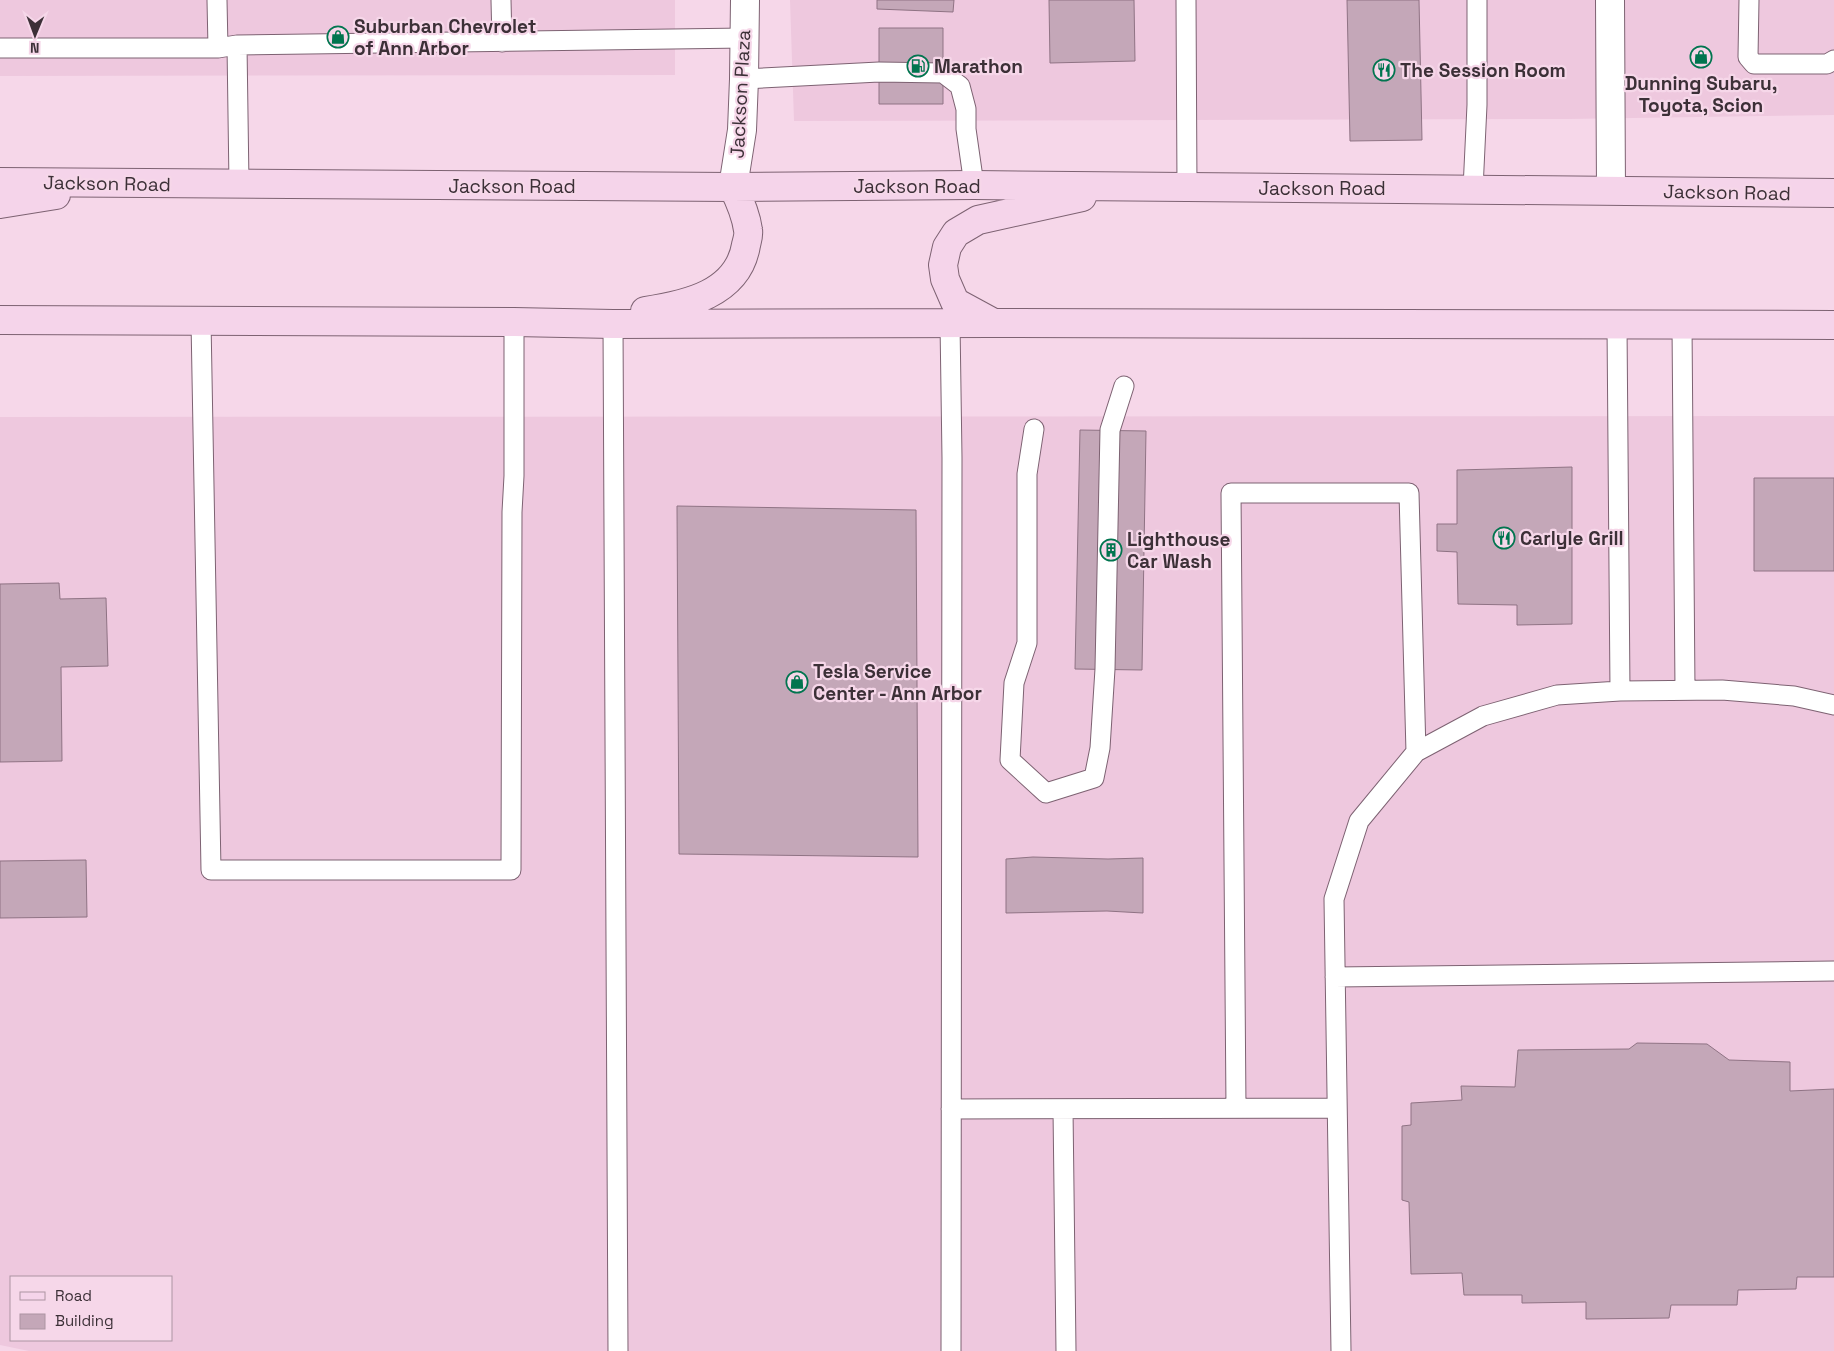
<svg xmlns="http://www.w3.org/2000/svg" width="1834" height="1351" font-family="'Space Grotesk',sans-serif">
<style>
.built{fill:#eec8de;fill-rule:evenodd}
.building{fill:#c4a7b8;stroke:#8f7384}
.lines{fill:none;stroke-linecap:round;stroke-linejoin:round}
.lane-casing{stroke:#7d6272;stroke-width:21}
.street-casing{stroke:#7d6272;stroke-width:30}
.secondary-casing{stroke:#7d6272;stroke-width:30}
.lane{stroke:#fff;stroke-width:19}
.street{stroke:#fff;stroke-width:28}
.secondary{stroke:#f5d4ea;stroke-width:28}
.labels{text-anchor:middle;stroke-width:4.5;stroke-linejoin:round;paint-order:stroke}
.poi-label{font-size:19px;font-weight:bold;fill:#3c3037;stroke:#f6d7e9;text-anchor:start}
.street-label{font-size:19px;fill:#3c3037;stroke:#f6d7e9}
</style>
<rect width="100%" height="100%" fill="#f6d7e9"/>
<!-- built -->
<path class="built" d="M0 0H675V75L0 76Z
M790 0H1834V115L1568 119 794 121Z
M1834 416V1351H29L0 1345V417ZM11 1277H171V1340H11Z"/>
<!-- building -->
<path class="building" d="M877 0H954L953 12 877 9Z
M1049 0H1134L1135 61 1050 63Z
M1347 0H1419L1422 140 1350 141Z
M879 28H943V104H879Z
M1080 430 1146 431 1142 670 1075 669Z
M1572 467V624L1517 625V605L1458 604 1457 552 1437 551V524H1457V470Z
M1754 478H1834V571H1754Z
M677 506 916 510 918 857 679 854Z
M59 583 60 599 106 598 108 666 61 667 62 761 0 762V584Z
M1033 857 1108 859 1143 858V913L1107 911 1006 913V859Z
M86 860 87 917 0 918V861Z
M1637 1043 1707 1044 1729 1060 1790 1062V1091L1834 1089V1277H1797L1796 1289 1738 1290 1737 1305H1671L1669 1318 1586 1319V1302L1522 1303V1295H1464L1462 1273 1411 1274 1409 1202 1402 1200V1126L1411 1125V1103L1462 1100 1461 1086 1515 1087 1518 1050 1629 1049Z"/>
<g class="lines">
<!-- lane casing -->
<g class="lane-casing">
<path id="lane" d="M217 0 218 48
M501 0 502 42
M1186 0 1187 187
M1749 0 1748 57 1754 64H1827L1834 60
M237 45 745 38
M0 48H218L237 45 239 184
M744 79 879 72 943 73 960 86 966 109V129L974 185
M1473 189 1477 105V0
M201 321 211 870H511L512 512 514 476V322
M950 323 952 458 951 1351
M613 324 618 1351
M1617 325 1620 691
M1682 325 1685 690
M1034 429 1027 474V643L1014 683 1010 760 1046 793 1094 778 1100 748 1105 669 1110 430 1124 386
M1335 977 1834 971
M1236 1108 1231 493H1409L1416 752
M951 1109 1337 1108
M1063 1109 1066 1351
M1341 1351 1334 899 1359 821 1416 752 1483 716 1557 695 1620 691 1722 690 1794 696 1834 705"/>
</g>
<!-- street casing -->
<g class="street-casing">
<path id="street" d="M1610 0 1611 190
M733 187 742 130 744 79 745 0"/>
</g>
<!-- secondary casing -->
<g class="secondary-casing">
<path id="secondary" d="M0 182 733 187 974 185 1834 193
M0 204 56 195
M645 311C686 305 738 294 746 245 747 241 749 235 748 230 746 215 740 201 733 187
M0 320 514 322 613 324 993 323 1834 325
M990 321 955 302 945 279 943 265 947 247 956 233 978 220 1082 197"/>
</g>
<!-- lane -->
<use href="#lane" class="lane"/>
<!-- street -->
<use href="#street" class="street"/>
<!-- secondary -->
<use href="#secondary" class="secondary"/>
</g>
<!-- icons -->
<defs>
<g id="shop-ring" transform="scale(1.125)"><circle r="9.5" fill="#f6d7e9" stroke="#01754f" stroke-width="1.5"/><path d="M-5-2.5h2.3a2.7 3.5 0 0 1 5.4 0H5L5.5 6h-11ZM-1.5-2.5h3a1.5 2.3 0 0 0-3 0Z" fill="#01754f"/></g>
<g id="fuel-ring" transform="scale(1.125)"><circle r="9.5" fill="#f6d7e9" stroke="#01754f" stroke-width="1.5"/><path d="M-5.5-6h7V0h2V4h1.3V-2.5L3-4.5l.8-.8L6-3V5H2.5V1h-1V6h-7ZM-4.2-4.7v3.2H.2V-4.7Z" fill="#01754f"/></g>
<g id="restaurant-ring" transform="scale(1.125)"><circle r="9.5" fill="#f6d7e9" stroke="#01754f" stroke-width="1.5"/><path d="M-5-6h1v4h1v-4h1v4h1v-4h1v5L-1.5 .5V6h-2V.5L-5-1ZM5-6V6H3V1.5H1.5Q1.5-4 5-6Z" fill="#01754f"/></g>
<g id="building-ring" transform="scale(1.125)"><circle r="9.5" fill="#f6d7e9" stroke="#01754f" stroke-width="1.5"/><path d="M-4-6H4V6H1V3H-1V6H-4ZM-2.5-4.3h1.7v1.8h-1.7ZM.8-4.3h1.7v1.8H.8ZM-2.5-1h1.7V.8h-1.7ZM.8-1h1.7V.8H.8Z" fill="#01754f"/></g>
</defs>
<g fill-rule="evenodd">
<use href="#shop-ring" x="338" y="37"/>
<use href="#shop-ring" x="1701" y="57"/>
<use href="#fuel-ring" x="918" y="66"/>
<use href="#restaurant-ring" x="1384" y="70"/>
<use href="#restaurant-ring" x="1504" y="538"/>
<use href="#building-ring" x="1111" y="550"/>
<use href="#shop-ring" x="797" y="682"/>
</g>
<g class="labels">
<!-- poi labels -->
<g class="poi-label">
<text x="354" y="33">Suburban Chevrolet<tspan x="354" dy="22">of Ann Arbor</tspan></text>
<text x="934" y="73">Marathon</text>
<text x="1400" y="77">The Session Room</text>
<text x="1701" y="90" text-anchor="middle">Dunning Subaru,<tspan x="1701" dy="22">Toyota, Scion</tspan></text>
<text x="1520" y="545">Carlyle Grill</text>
<text x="1127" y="546">Lighthouse<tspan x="1127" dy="22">Car Wash</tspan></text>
<text x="813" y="678">Tesla Service<tspan x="813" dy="22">Center - Ann Arbor</tspan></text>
</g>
<!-- street labels -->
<g class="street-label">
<text transform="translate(740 94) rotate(-87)" y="7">Jackson Plaza</text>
<text transform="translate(107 183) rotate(1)" y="7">Jackson Road</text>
<text x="512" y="193">Jackson Road</text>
<text x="917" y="193">Jackson Road</text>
<text x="1322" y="195">Jackson Road</text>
<text transform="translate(1727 192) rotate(1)" y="7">Jackson Road</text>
</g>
</g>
<!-- legend -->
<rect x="10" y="1276" width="162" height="65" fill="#f6d7e9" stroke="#ac94a2"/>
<rect x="20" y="1292" width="25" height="8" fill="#f5d4ea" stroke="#ac94a2"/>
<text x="55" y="1301" font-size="15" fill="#3c3037">Road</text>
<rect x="20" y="1314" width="25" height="15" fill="#c4a7b8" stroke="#ac94a2"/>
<text x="55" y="1326" font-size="15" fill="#3c3037">Building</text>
<!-- north arrow -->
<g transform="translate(35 35) rotate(181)" stroke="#f6d7e9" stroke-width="4" paint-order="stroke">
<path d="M0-4L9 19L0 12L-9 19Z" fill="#3c3037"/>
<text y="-8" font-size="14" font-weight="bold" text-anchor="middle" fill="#3c3037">N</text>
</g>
</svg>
